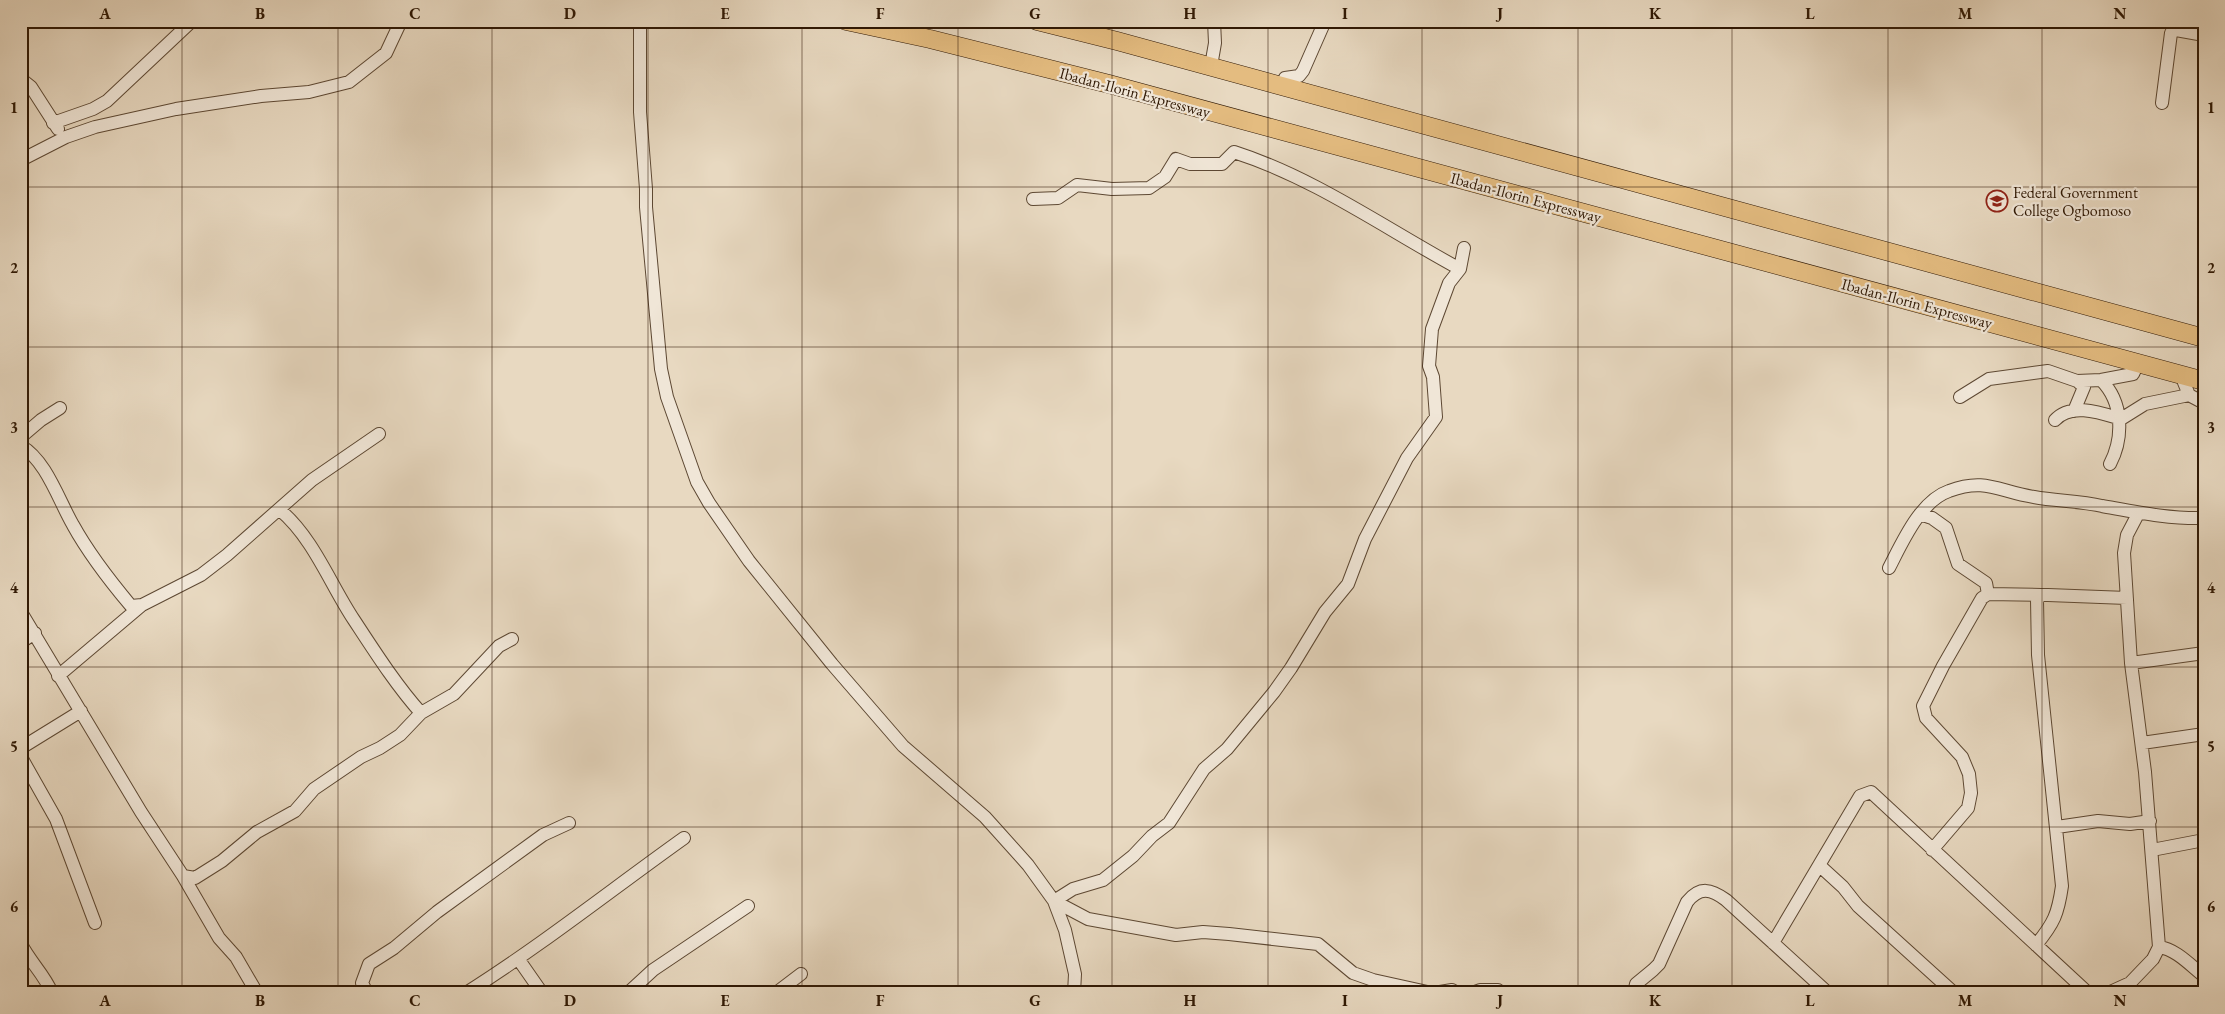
<svg xmlns="http://www.w3.org/2000/svg" width="2225" height="1014" font-family="'EB Garamond',serif">
<style>
.lines{fill:none;stroke-linecap:round;stroke-linejoin:round}
.minor-casing{stroke:#5d4833;stroke-width:14}
.highway-casing{stroke:#2f1804;stroke-width:19}
.minor{stroke:#f0e6d7;stroke-width:12}
.highway{stroke:#e4bc80;stroke-width:18}
.grid{fill:none;stroke:#2f1804;stroke-width:1;stroke-opacity:0.55}
.labels{text-anchor:middle;stroke-width:4.5;stroke-linejoin:round;paint-order:stroke}
.street-label{font-size:16px;fill:#2f1804;stroke:#f0e6d7}
.poi-label{font-size:16px;fill:#2f1804;stroke:#f0e6d7;text-anchor:start}
.neatline{fill:none;stroke:#2f1804;stroke-width:2}
.grid-label{font-size:16px;text-anchor:middle;font-weight:bold;fill:#2f1804}
</style>
<rect width="100%" height="100%" fill="#e8d9c1"/>
<filter id="stains"><feTurbulence type="fractalNoise" baseFrequency=".004" numOctaves="4"/><feColorMatrix values="0 0 0 0 .2 0 0 0 0 .09 0 0 0 0 .02 0 0 0 .5 -.17"/></filter>
<radialGradient id="worn" r=".72"><stop offset=".6" stop-color="#630" stop-opacity="0"/><stop offset="1" stop-color="#630" stop-opacity=".3"/></radialGradient>
<g class="lines">
<!-- minor casing -->
<g class="minor-casing">
<path id="minor" d="M640 21V112L646 189V207L661 369 667 397 697 482 709 503 749 561 832 664 903 746 985 817 1028 865 1054 901 1065 930 1075 974 1074 993
M1094 35 1097 21
M1211 66 1215 43 1214 21
M21 79 31 87 58 129
M1283 86 1285 78 1299 76 1303 71 1325 21
M2162 103 2171 33 2176 30 2204 35
M53 123 93 109 107 101 192 21
M21 160 66 137 95 127 176 109 261 96 309 92 349 82 386 53 401 21
M1033 199 1058 198 1077 185 1112 189 1149 188 1165 177 1176 159 1190 164H1222L1234 152C1315 178 1386 229 1460 269
M2181 375 2189 395 2204 403
M2101 380C2123 402 2124 437 2110 464
M1960 397 1989 379 2048 371 2077 381 2101 380 2133 374 2138 363
M2074 411 2084 387 2077 381
M2055 420C2071 402 2101 413 2121 419L2145 404 2189 395
M21 437 41 420 60 408
M21 446C46 460 59 501 73 525 89 554 110 581 131 606L142 605
M280 510C314 539 330 584 354 620 375 652 396 685 421 713
M1920 514 1932 518 1946 528 1958 564 1986 583 1988 594
M1889 568C1902 543 1920 501 1949 491 1986 477 1999 492 2034 497 2056 501 2079 501 2102 506 2136 512 2169 519 2204 518
M21 612 141 812 183 876 219 938 236 957 257 993
M21 642 35 633
M2131 663 2204 653
M58 676 142 605 201 575 227 555 312 480 379 434
M2142 743 2204 734
M21 748 81 711
M21 757 56 819 95 923
M2057 827 2098 821 2130 824 2150 821
M1932 850 1968 808 1971 793 1969 774 1962 757 1926 718 1923 706 1943 666 1982 598 1988 594 2041 595
M2152 850 2204 840
M1820 866 1843 887 1858 906 1954 993
M183 876 195 878 222 861 257 832 295 811 314 789 361 757 380 748 400 735 421 713 454 694 499 646 512 639
M1054 901 1073 889 1103 880 1133 856 1152 836 1169 823 1204 769 1227 749 1274 692 1291 668 1325 612 1348 584 1365 539 1407 458 1436 417 1433 377 1429 366 1432 329 1449 283 1460 269 1464 248
M1054 901 1088 919 1176 935 1203 932 1229 934 1318 944 1353 973 1373 980 1432 993
M1773 943 1860 796 1871 792 2088 993
M21 944C30 962 44 974 52 993
M2036 945C2054 923 2058 914 2062 886L2038 655 2037 600 2041 595H2048L2127 598
M2159 947C2176 949 2191 966 2204 976
M519 960 542 993
M367 993 362 983 369 964 394 948 437 912 543 835 569 823
M466 993C542 945 611 890 684 838
M628 993 653 970 748 906
M776 993 801 974
M1434 993 1452 990 1457 993
M1472 993 1480 990H1498
M1634 993 1636 984 1653 970 1659 964 1687 902C1700 886 1711 889 1726 900L1828 993
M2108 993 2130 983 2153 959 2159 947 2145 772 2131 663 2124 553 2127 535 2138 514"/>
</g>
<!-- highway casing -->
<g class="highway-casing">
<path id="highway" d="M846 21 930 39 1109 84 2204 381
M1037 21 1117 41 2204 338"/>
</g>
<!-- minor -->
<use href="#minor" class="minor"/>
<!-- highway -->
<use href="#highway" class="highway"/>
</g>
<!-- grid -->
<path class="grid" d="M182 21V993M338 21V993M492 21V993M648 21V993M802 21V993M958 21V993M1112 21V993M1268 21V993M1422 21V993M1578 21V993M1732 21V993M1888 21V993M2042 21V993M21 187H2204M21 347H2204M21 507H2204M21 667H2204M21 827H2204"/>
<!-- icons -->
<defs>
<g id="university-ring" transform="scale(1.125)"><circle r="9.5" fill="#f0e6d7" stroke="#8f2418" stroke-width="1.5"/><path d="M0-5L7-2L0 1L-7-2ZM-4 1L0 2.5L4 1V4Q0 6-4 4Z" fill="#8f2418"/></g>
</defs>
<g fill-rule="evenodd">
<use href="#university-ring" x="1997" y="201"/>
</g>
<g class="labels">
<!-- street labels -->
<g class="street-label">
<text transform="translate(1135 92) rotate(15)" y="6">Ibadan-Ilorin Expressway</text>
<text transform="translate(1526 197) rotate(15)" y="6">Ibadan-Ilorin Expressway</text>
<text transform="translate(1917 303) rotate(15)" y="6">Ibadan-Ilorin Expressway</text>
</g>
<!-- poi labels -->
<g class="poi-label">
<text x="2013" y="198">Federal Government<tspan x="2013" dy="18">College Ogbomoso</tspan></text>
</g>
</g>
<!-- margin -->
<rect width="2225" height="1014" fill="none" stroke="#e8d9c1" stroke-width="55"/>
<rect x="28" y="28" width="2170" height="958" class="neatline"/>
<g class="grid-label">
<text x="105" y="19">A</text>
<text x="260" y="19">B</text>
<text x="415" y="19">C</text>
<text x="570" y="19">D</text>
<text x="725" y="19">E</text>
<text x="880" y="19">F</text>
<text x="1035" y="19">G</text>
<text x="1190" y="19">H</text>
<text x="1345" y="19">I</text>
<text x="1500" y="19">J</text>
<text x="1655" y="19">K</text>
<text x="1810" y="19">L</text>
<text x="1965" y="19">M</text>
<text x="2120" y="19">N</text>
<text x="14" y="113">1</text>
<text x="2211" y="113">1</text>
<text x="14" y="273">2</text>
<text x="2211" y="273">2</text>
<text x="14" y="433">3</text>
<text x="2211" y="433">3</text>
<text x="14" y="593">4</text>
<text x="2211" y="593">4</text>
<text x="14" y="752">5</text>
<text x="2211" y="752">5</text>
<text x="14" y="912">6</text>
<text x="2211" y="912">6</text>
<text x="105" y="1006">A</text>
<text x="260" y="1006">B</text>
<text x="415" y="1006">C</text>
<text x="570" y="1006">D</text>
<text x="725" y="1006">E</text>
<text x="880" y="1006">F</text>
<text x="1035" y="1006">G</text>
<text x="1190" y="1006">H</text>
<text x="1345" y="1006">I</text>
<text x="1500" y="1006">J</text>
<text x="1655" y="1006">K</text>
<text x="1810" y="1006">L</text>
<text x="1965" y="1006">M</text>
<text x="2120" y="1006">N</text>
</g>
<rect width="100%" height="100%" filter="url(#stains)"/>
<rect width="100%" height="100%" fill="url(#worn)"/>
</svg>
